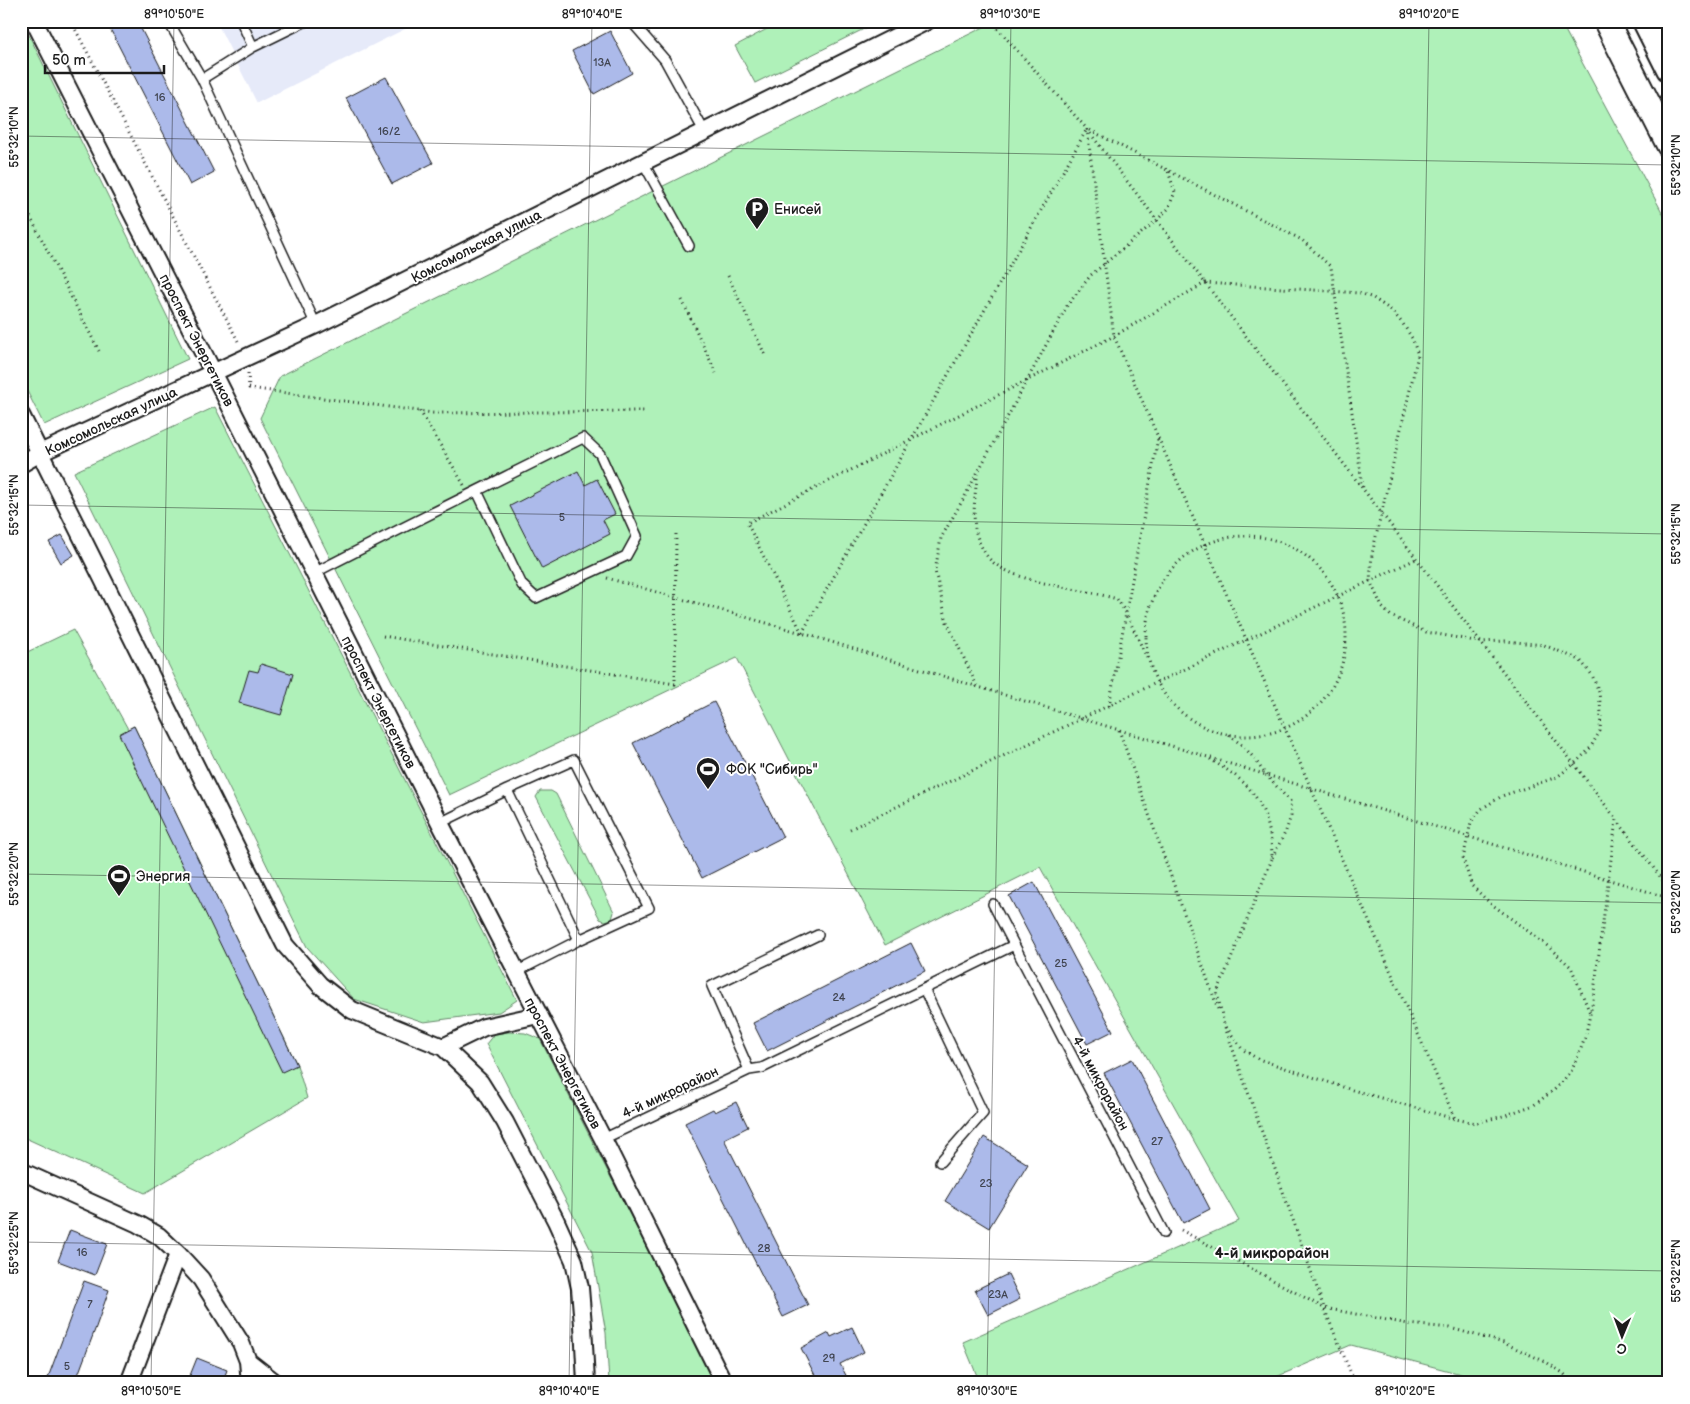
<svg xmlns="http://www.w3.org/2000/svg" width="1690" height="1404" font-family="'Balsamiq Sans',sans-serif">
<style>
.built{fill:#e6eaf9}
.green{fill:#aff1b9;stroke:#66866a}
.building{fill:#acbaea;stroke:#1c1c1c}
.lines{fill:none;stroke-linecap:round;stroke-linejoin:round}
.lane-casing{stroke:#1c1c1c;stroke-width:12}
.street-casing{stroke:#1c1c1c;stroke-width:20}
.secondary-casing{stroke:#1c1c1c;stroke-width:28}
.path{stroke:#1c1c1c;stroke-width:3;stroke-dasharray:1 4;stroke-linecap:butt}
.lane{stroke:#fff;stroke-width:9}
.street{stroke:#fff;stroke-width:16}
.secondary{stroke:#fff;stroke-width:24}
.ticks{fill:none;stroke:#1c1c1c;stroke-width:1;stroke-opacity:0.45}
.labels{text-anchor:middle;stroke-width:4;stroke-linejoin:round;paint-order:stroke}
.number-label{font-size:11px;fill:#404450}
.poi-label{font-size:14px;fill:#1c1c1c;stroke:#fff;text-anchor:start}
.street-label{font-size:14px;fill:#1c1c1c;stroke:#fff}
.neighbourhood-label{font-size:15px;font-weight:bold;fill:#1c1c1c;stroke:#fff}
.neatline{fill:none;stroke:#1c1c1c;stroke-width:2}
.ticks-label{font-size:12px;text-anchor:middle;fill:#1c1c1c}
</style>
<rect width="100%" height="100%" fill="#fff"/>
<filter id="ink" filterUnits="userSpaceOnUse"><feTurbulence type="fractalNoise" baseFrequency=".02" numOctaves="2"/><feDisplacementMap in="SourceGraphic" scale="10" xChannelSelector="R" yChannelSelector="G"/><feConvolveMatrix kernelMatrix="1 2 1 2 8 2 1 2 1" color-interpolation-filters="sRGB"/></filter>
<g filter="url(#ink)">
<!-- built -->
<path class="built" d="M216 21H421L257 103Z"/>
<!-- green -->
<path class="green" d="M22 21 188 359 44 425 21 379Z
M782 21H880L755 83 735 46Z
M996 21H1560L1669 225V1383H1495L1351 1345 1262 1383H980L963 1342 1239 1221 1040 867 885 945 737 658 449 795 260 418 280 376Z
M215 407 517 1000 499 1012 424 1022 354 999 307 947 74 472Z
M73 630 128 729 134 726 297 1065 307 1098 145 1193 21 1136V655Z
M540 791H551L556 794 614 912 612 919 605 921 600 919 536 797Z
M509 1032 525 1033 540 1039 716 1383H609L606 1333 592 1252 486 1044 494 1034Z"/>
<!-- building -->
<path class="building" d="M106 21H137L214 172 190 185Z
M610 31 632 73 594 94 572 51Z
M386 77 433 163 392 184 346 98Z
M578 471 585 485 597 479 615 514 603 520 610 534 542 569 510 506Z
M62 535 74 555 61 563 49 542Z
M261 664 293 674 281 715 239 703 249 670 258 672Z
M714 702 783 837 702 878 633 743Z
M134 726 297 1065 282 1072 119 734Z
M1034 882 1113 1031 1087 1044 1009 896Z
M911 943 925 971 767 1051 753 1023Z
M1132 1059 1210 1209 1183 1223 1104 1073Z
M736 1102 748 1127 724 1139 808 1305 783 1317 685 1123 713 1109 715 1112Z
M984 1137 1028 1164 989 1228 945 1201Z
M70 1230 107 1244 95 1275 58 1261Z
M1008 1274 1020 1299 988 1315 975 1290Z
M84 1281 109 1290 96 1327 75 1383H46Z
M852 1327 864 1352 840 1364 850 1383H819L801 1348 829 1333 831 1337Z
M197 1358 227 1370 222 1383H187Z"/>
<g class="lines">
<!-- lane casing -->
<g class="lane-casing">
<path id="lane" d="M168 21 202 79 316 325
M241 21 253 47
M631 21 665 60 704 131
M202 79 253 47 306 21
M643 162 689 246
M314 573C403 527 493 483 583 438L600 454 637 536 626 556 536 598 522 585 477 491
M507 790 574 760 649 908 579 940
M440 823 507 790 579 940 516 972
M993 904 1164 1233
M924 989 983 1113 940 1162
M749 1070 712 986 818 935
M603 1139 749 1070 762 1068 1014 945"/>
</g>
<!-- street casing -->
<g class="street-casing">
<path id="street" d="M34 21 214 374 440 823 603 1139 724 1383
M21 415 285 945 320 985 352 1010 443 1047 480 1082 505 1122 556 1221 574 1261 580 1288 583 1325 586 1383
M21 464 40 453 316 325 927 21
M443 1047 484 1027 538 1015
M21 1171 138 1224 159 1236 178 1254 201 1279 241 1343 248 1361 250 1383
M248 1361 276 1383
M129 1383 178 1254"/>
</g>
<!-- secondary casing -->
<g class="secondary-casing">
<path id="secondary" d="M1606 21 1669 145
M1645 21 1669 69"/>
</g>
<!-- path -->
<path class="path" d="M71 21 239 343
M991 21 1087 129 1669 888
M1087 129 1114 336 1455 1119
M1090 130 1302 240 1331 267 1363 489
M21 199 99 351
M728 276 766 357
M682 300 716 373
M248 373 249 388 433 413 644 411
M420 411 464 485
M977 478C975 494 973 511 975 528 977 540 985 557 995 564 1025 585 1081 588 1117 599L1126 613 1147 658
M1146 636a100 100 0 1 1 200 0a100 100 0 1 1-200 0Z
M607 578 802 633 1669 898
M802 633 747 523 1114 336 1205 283 1360 293 1373 298 1391 310 1403 324 1412 338 1418 355 1372 554 1370 581 1382 607 1391 616 1426 632 1480 642 1505 641 1544 645 1580 660 1592 675 1599 692 1601 713 1600 731 1589 750 1574 764 1557 777 1502 796 1481 809 1471 822 1463 859 1472 886 1490 903 1544 943 1571 967 1590 1013
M802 633 1087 129
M383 636 675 684 676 530
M977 686 947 622 935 571 941 538 965 496 1067 306 1091 275 1157 220 1168 209 1175 192 1168 171
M1109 706 1158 438
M1119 730 1218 1009
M1229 735 1242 745 1254 758 1265 774 1290 801 1291 816 1286 831 1272 858
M1210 759C1222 767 1235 774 1245 784 1265 804 1272 832 1272 859L1217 993 1224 1024 1242 1049 1258 1059 1349 1089 1455 1119 1476 1123 1503 1116 1534 1105 1555 1089 1571 1072 1578 1056 1585 1038 1593 1000 1616 820
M850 829 1416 559
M1225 1027 1324 1308 1355 1383
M1181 1230 1324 1308 1408 1324 1450 1328 1504 1343 1546 1362 1563 1373 1573 1383"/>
<!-- lane -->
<use href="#lane" class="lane"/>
<!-- street -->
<use href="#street" class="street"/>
<!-- secondary -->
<use href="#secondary" class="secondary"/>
</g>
</g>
<!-- ticks -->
<path class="ticks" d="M21 136 1669 165M21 505 1669 534M21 874 1669 903M21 1242 1669 1271M151 1383 174 21M569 1383 592 21M987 1383 1011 21M1405 1383 1429 21"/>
<!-- icons -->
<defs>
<g id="parking-pin" transform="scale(1.25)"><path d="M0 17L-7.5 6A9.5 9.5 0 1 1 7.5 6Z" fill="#1c1c1c" stroke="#fff"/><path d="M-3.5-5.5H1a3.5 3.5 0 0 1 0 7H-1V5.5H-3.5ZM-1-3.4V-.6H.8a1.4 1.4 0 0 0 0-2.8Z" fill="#fff"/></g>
<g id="stadium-pin" transform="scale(1.25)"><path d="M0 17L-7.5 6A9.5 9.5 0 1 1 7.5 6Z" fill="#1c1c1c" stroke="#fff"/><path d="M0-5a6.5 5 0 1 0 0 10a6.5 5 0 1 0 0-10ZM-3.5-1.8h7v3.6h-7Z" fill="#fff"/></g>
</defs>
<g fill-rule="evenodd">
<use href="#parking-pin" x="757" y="209"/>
<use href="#stadium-pin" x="708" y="769"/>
<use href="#stadium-pin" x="119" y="876"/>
</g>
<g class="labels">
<!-- number labels -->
<g class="number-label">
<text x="602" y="66">13А</text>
<text x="160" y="101">16</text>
<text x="389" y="135">16/2</text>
<text x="562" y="521">5</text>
<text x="1061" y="967">25</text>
<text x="839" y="1001">24</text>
<text x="1157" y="1145">27</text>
<text x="986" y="1187">23</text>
<text x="764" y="1252">28</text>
<text x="82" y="1256">16</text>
<text x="998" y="1298">23А</text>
<text x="90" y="1308">7</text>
<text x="829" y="1362">29</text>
<text x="67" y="1370">5</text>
</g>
<!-- poi labels -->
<g class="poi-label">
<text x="774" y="214">Енисей</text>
<text x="726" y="774">ФОК "Сибирь"</text>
<text x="136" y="881">Энергия</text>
</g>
<!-- street labels -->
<g class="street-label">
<text transform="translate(476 246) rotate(-27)" y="5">Комсомольская улица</text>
<text transform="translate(197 340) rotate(63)" y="5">проспект Энергетиков</text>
<text transform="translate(111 421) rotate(-25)" y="5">Комсомольская улица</text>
<text transform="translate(379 702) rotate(63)" y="5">проспект Энергетиков</text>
<text transform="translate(563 1063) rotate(62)" y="5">проспект Энергетиков</text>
<text transform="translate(1101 1083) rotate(62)" y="5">4-й микрорайон</text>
<text transform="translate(670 1092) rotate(-25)" y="5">4-й микрорайон</text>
</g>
<!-- neighbourhood labels -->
<g class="neighbourhood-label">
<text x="1272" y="1258">4-й микрорайон</text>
</g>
</g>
<!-- margin -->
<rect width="1690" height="1404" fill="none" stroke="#fff" stroke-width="55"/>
<!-- north arrow -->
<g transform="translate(1622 1336) rotate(181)" stroke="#ffffff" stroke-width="4" paint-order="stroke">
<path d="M0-4L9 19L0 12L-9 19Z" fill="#1c1c1c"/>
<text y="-8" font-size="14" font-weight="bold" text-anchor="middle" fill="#1c1c1c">С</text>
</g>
<!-- scale -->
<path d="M45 65v8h119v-8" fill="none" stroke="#1c1c1c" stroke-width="2.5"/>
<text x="52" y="65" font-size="15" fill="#1c1c1c" stroke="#ffffff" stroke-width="4" paint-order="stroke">50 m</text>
<rect x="28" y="28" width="1634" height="1348" class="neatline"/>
<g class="ticks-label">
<text x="174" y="18">89°10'50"E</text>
<text x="592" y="18">89°10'40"E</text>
<text x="1010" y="18">89°10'30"E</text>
<text x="1429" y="18">89°10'20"E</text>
<text transform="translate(14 137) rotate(-90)" y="4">55°32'10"N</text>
<text transform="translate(1676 165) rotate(-90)" y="4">55°32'10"N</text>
<text transform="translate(14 505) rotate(-90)" y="4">55°32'15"N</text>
<text transform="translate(1676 534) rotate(-90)" y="4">55°32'15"N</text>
<text transform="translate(14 874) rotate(-90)" y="4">55°32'20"N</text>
<text transform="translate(1676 902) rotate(-90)" y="4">55°32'20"N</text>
<text transform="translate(14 1243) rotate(-90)" y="4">55°32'25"N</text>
<text transform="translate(1676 1271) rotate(-90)" y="4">55°32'25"N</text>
<text x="151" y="1395">89°10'50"E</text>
<text x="569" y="1395">89°10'40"E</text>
<text x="987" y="1395">89°10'30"E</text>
<text x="1405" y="1395">89°10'20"E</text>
</g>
</svg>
